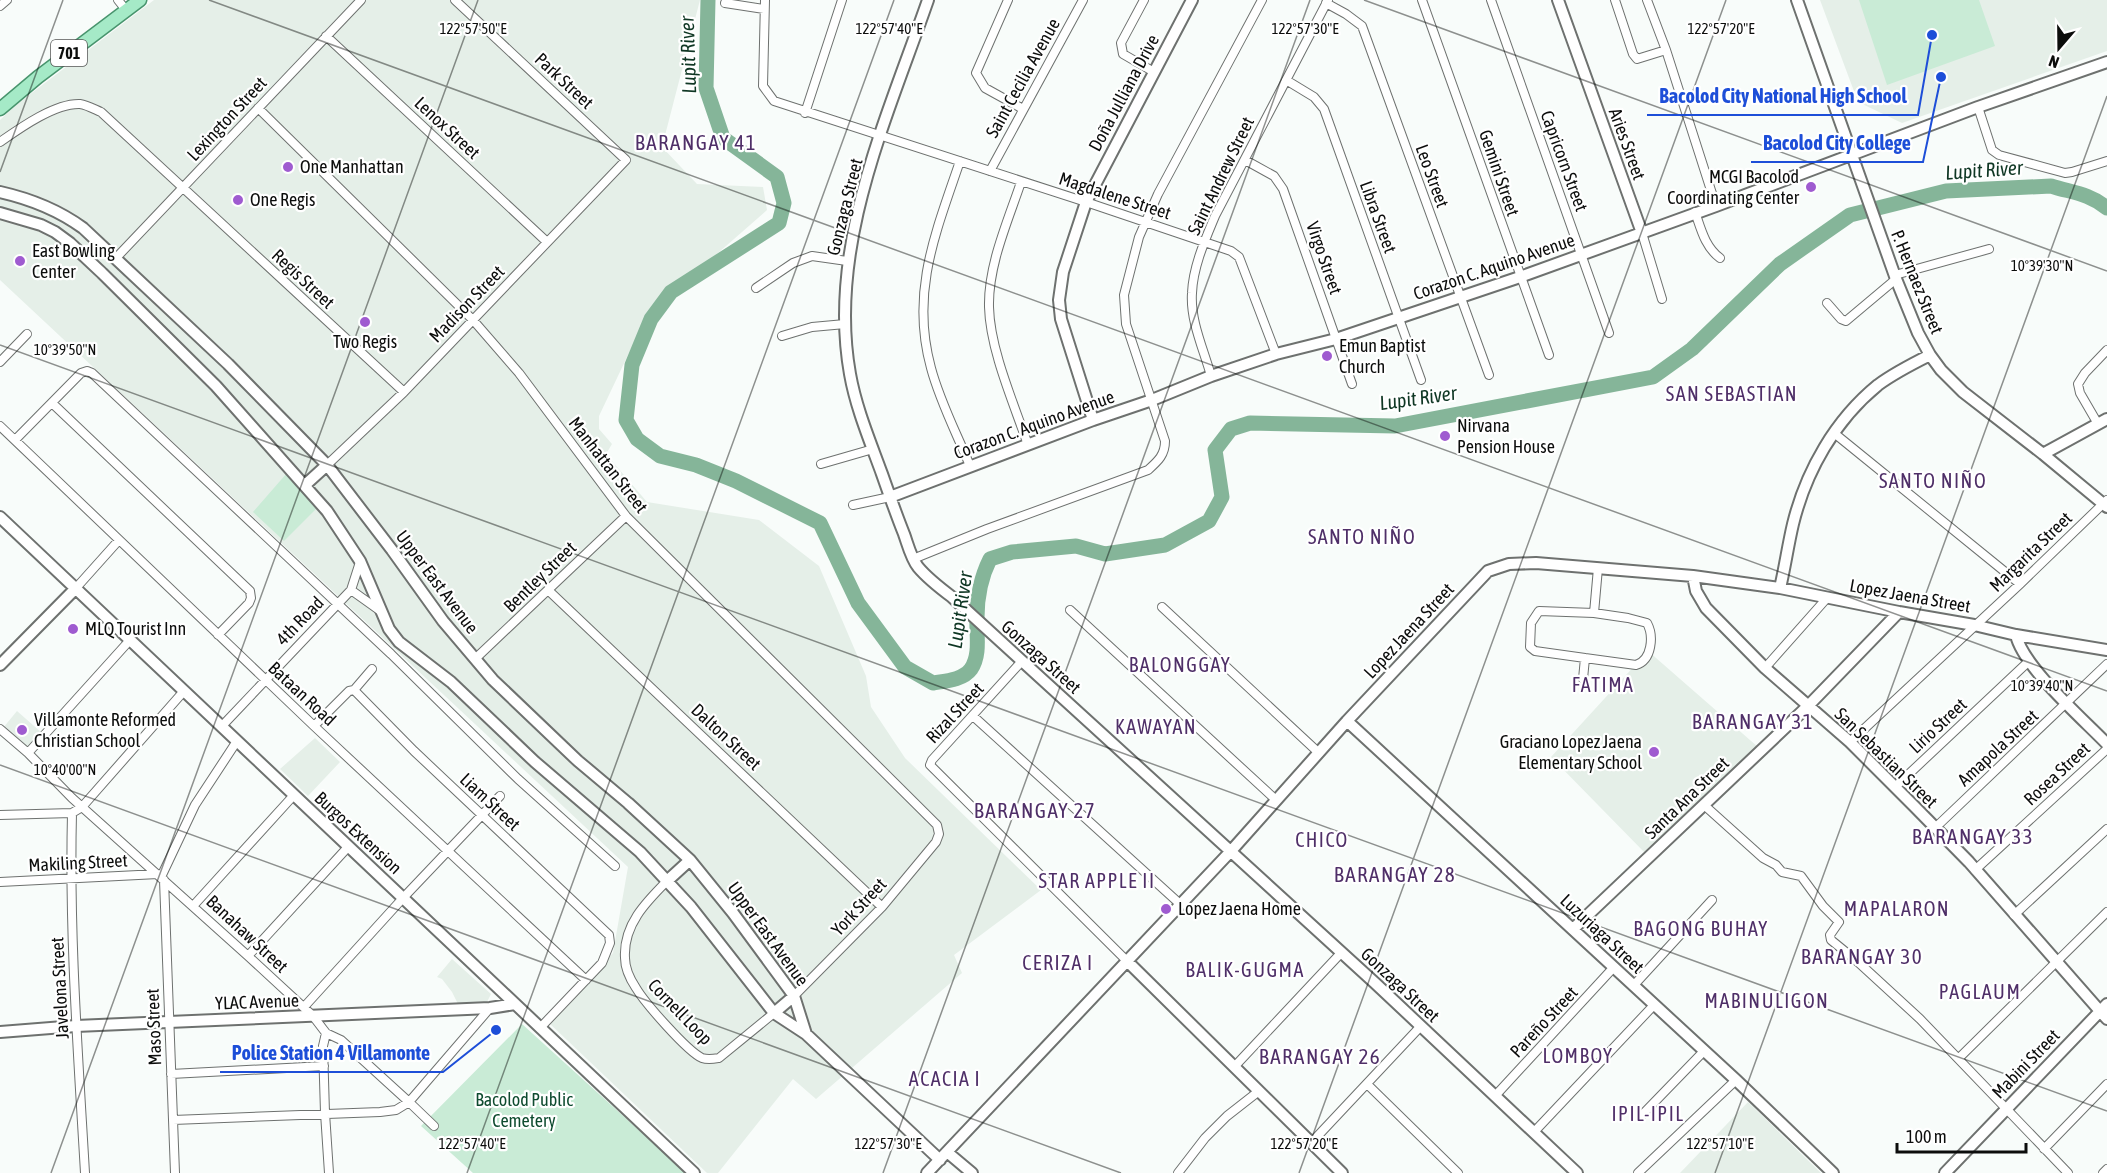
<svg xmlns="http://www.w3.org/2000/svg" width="2107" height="1173" font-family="'Asap Condensed',sans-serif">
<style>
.built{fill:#e5efe8}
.green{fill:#c9ebd6}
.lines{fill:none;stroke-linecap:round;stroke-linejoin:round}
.river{stroke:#85b599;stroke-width:15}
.street-casing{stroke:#6e716f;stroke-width:10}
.secondary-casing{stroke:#6e716f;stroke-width:14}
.primary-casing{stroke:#48946d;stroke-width:15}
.street{stroke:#fff;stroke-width:8}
.secondary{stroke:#fff;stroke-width:10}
.primary{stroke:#a5eac7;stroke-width:12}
.ticks{fill:none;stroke:#0c0d0c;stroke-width:1.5;stroke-opacity:0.45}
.poi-dot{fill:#9f5bd0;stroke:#fff;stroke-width:2}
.labels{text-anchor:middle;stroke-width:4.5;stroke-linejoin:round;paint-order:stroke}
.shield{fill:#fff;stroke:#555655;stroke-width:1.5}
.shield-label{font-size:16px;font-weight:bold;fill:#0c0d0c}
.street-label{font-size:18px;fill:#0c0d0c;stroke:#fff}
.poi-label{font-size:18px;fill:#0c0d0c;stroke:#fff;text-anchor:start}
.park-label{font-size:18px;fill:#0e4b2f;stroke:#fff}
.water-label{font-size:20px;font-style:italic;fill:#0f3724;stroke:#fff}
.neighbourhood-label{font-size:20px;letter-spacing:1.5px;fill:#4f2f68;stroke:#fff}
.quarter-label{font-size:21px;letter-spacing:1.5px;fill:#4f2f68;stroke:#fff}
.ticks-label{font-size:15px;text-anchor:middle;fill:#0c0d0c;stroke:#fff;stroke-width:4.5;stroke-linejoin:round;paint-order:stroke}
.leader{fill:none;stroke:#1d4ed8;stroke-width:2}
.callout-dot{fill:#1d4ed8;stroke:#fff;stroke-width:2}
.callout-label{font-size:20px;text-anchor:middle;font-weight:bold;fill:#1d4ed8;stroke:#fff;stroke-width:4.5;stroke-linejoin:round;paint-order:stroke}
</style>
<rect width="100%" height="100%" fill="#f8fcfa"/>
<!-- built -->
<path class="built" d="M154 0H700L662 147 697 184 763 187 767 210 718 253 669 289 646 317 599 416V429L612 444 606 454 647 502 759 520 819 566 866 676 871 707 905 758 1041 890 954 955 962 973 816 1099 793 1079 718 1173H707L548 1022 613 953 628 867 0 280V120L16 105Z
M1820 0H2107V51L1902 123 1858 102Z
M1648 651 1758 747 1647 855 1551 757Z
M17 711 42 733 28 749 3 728Z
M315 738 340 762 308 796 280 769Z
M452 959 491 994 486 1004H458L452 992 442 979 437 977Z
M1748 1102 1821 1173H1680Z"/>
<!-- green -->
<path class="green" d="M1859 0H1979L1995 46 1887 85Z
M287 473 317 508 284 541 253 512Z
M522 1024 686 1173H473L421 1126Z"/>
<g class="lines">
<!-- river -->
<path class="river" d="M708 0 706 88 723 138 777 177 784 203 779 223 671 292 651 319 632 365 626 420 637 439 660 456 696 465 736 481 820 523 858 603 905 667 933 683C945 681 963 680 971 669 981 654 976 634 977 618 977 597 981 577 990 559L1012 552 1076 546 1105 554 1165 545 1209 521 1222 497 1215 450 1231 429 1250 423 1395 426 1653 377 1692 349 1780 264 1850 215 1946 191 2051 186C2073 193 2088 193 2107 208"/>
<!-- street casing -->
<g class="street-casing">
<path id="street" d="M118 0 126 10
M765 0 763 86 774 101 1086 202 1231 251 1239 257 1276 354
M1008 0 976 73 985 88 1023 109
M1144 0 1121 43 1123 54 1154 72
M1422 0 1549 355
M1491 0 1609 333
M1615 0 1633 54 1637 59 1666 50
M1647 0 1666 50 1716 206
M725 3 764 9
M1326 3 1346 14 1362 26 1489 375
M0 6 7 0
M326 36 547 242
M1286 80 1314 97 1324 109 1421 380
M1978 107 1992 150 1999 155 2065 173 2072 172 2107 161
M258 108 473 320 519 373 626 516 937 825 939 834 936 842 882 907 794 996
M805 113 842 0
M0 142C20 128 55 103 80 104 87 105 94 109 101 112L404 392
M1245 160 1274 176 1283 189 1352 384
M960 161C936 232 910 292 931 368 940 402 957 434 970 466
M990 171 1083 0
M1021 182C1008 221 988 265 989 307 990 350 1014 404 1028 445
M1695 212C1701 229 1705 247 1720 258
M1642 233 1662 299
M116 258 361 0
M1895 275 1989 249
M756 288 793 263 812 256 847 261
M1827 303 1841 319 1846 321 1896 279
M782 336 812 327 845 324
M0 362 27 334
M1211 376C1204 350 1190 321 1192 293 1193 267 1205 240 1215 216L1328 0
M52 403 250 591 251 598 249 603 218 635
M2098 424 2080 393 2078 384 2085 373 2107 350
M0 426 314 726 586 980
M1834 433 2020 584
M15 440 81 373 87 371 92 373 391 654 518 779 615 866
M821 464 873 449
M327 465 404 392 626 160 455 0
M853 505 890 497
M913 559 987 529 1148 470C1158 461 1165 455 1165 441L1126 324 1124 295 1139 237 1158 194 1262 0
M76 588 119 540
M351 590 379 610
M548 590 882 907
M1162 607 1319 753
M1070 610 1276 800
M1585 658 1535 651 1530 647 1531 623 1539 611 1594 613
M475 659 626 516
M1022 661 932 760 930 765 1128 962
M1765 668 1827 598
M1583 679 1585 658 1636 665C1652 660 1654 636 1647 623L1628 618 1594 613 1598 568
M354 690 372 669
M973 716 1180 904
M222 726 351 590 360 562
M314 726 349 691 354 690 414 751 609 935 610 943 602 963 540 1028
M0 729 28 753 72 798 248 956 313 1016 326 1033 341 1040 409 1102 490 1008
M1850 742 2020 584 2107 500
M28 753 130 640
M1895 787 2028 662
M1704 805 1763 858 1776 865 1782 872 1801 876 1823 906 1839 922 1830 935 1831 940 1858 962 1920 1019 2068 1173
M0 815 72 813
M1935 828 2107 664
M1975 870 2107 749
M161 877 195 805 237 741
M164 880 175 1173
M667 881C646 902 623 925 625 958 625 969 630 979 636 988 645 1003 687 1051 702 1058 708 1060 713 1059 719 1058L774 1013
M0 882 158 874
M194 905 294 795
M2014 915 2107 829
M248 956 348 847
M1634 985 1712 900
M304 1007 403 898 500 796
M326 1033 323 1046 325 1113 329 1173
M1959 1058 2107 912
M1235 1066 1341 953
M171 1074 324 1066
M1367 1084 1458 1173
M1495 1096 1614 967
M1641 1116 1704 1051
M173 1120 380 1112 396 1110 409 1102 434 1126
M1534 1132 1654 1005
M1312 1142 1420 1027
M2044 1149 2107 1084
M85 1173C78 1053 69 933 72 813L82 807 184 691
M1178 1173 1205 1138 1227 1116 1259 1091
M1638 1173 1736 1080
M2103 1173 2107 1169"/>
</g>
<!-- secondary casing -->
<g class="secondary-casing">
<path id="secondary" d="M928 0C887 118 827 247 850 374 856 408 870 441 882 474 889 494 896 514 904 534 908 545 911 558 918 567 928 579 940 588 952 597L1375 983 1577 1173
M1558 0 1642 233
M1797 0 1896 279 1918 333 1930 355 1941 370 1963 392 2043 454 2107 507
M0 192C31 199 57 209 83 228L228 364 327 465 392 550 443 621 493 680 578 761 628 803 690 860 733 913 794 996 806 1034
M0 213 41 225 55 232 70 243 102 273 216 386 327 511 360 561 389 629 399 642 451 682 535 762 640 852 691 907 774 1013 806 1034 940 1160
M1093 420 1061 319 1059 300 1063 272 1086 202 1192 0
M2043 454 2107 419
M305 485 327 465
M890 497 1093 420 1152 400 1211 376 1276 354 1336 339 1520 277 1716 206 1978 107 2107 62
M0 517 694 1173
M1693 576 1696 591 1706 608 1765 668 1850 742 1914 806 1969 862 2107 1019
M1780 588C1785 567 1788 545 1793 524 1806 471 1835 420 1878 385 1894 373 1912 364 1930 355
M2016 635C2023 667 2083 719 2107 744
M0 665 76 588
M1347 721 1736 1080 1833 1173
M667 881 690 860
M1573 929 1808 706 1899 612
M1128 962 1342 1173
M774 1013 794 996
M0 1032 76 1026 490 1008 515 1004
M947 1152 972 1173
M927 1173 1231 851 1347 721 1488 571 1509 564 1536 563 1693 576 1780 588 1899 612 1974 625 2016 635 2107 650
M1945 1173 2107 1004"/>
</g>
<!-- primary casing -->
<g class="primary-casing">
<path id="primary" d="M0 109 38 77 140 0"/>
</g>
<!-- street -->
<use href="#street" class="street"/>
<!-- secondary -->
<use href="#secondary" class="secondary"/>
<!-- primary -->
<use href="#primary" class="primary"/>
</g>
<!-- ticks -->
<path class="ticks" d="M209 0 2107 691M1364 0 2107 271M0 172 63 0M0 345 2107 1111M0 765 1121 1173M51 1173 478 0M467 1173 894 0M883 1173 1310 0M1299 1173 1726 0M1715 1173 2107 96"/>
<!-- markers -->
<g class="poi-dot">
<circle cx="288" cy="167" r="6"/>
<circle cx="1811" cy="187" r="6"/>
<circle cx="238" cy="200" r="6"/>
<circle cx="20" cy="261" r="6"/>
<circle cx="365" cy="322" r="6"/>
<circle cx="1327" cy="356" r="6"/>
<circle cx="1445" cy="436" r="6"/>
<circle cx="73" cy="629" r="6"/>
<circle cx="22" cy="730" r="6"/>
<circle cx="1654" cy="752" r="6"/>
<circle cx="1166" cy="909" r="6"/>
</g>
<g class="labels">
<!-- shield labels -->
<rect class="shield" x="51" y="40" width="36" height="26" rx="4.5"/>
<g class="shield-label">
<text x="69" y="59">701</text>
</g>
<!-- street labels -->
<g class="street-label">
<text transform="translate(1023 78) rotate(-61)" y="6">Saint Cecilia Avenue</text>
<text transform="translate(564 81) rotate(43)" y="6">Park Street</text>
<text transform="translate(1124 93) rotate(-62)" y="6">Doña Julliana Drive</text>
<text transform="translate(227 119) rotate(-47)" y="6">Lexington Street</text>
<text transform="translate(447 128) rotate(43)" y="6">Lenox Street</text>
<text transform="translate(1627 144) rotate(70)" y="6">Aries Street</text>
<text transform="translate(1564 161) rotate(70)" y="6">Capricorn Street</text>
<text transform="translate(1499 173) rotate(71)" y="6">Gemini Street</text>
<text transform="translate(1221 176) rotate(-64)" y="6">Saint Andrew Street</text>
<text transform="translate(1432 176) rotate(70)" y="6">Leo Street</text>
<text transform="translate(1115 196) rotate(18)" y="6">Magdalene Street</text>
<text transform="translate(845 207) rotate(-76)" y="6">Gonzaga Street</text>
<text transform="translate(1378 217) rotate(70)" y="6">Libra Street</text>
<text transform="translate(1324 258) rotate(71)" y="6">Virgo Street</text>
<text transform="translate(1494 267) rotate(-19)" y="6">Corazon C. Aquino Avenue</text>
<text transform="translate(303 279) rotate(43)" y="6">Regis Street</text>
<text transform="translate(1917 282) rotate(68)" y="6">P. Hernaez Street</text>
<text transform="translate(467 304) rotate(-46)" y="6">Madison Street</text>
<text transform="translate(1034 425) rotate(-20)" y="6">Corazon C. Aquino Avenue</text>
<text transform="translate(608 465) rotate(52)" y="6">Manhattan Street</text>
<text transform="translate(2031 552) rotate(-44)" y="6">Margarita Street</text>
<text transform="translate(540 577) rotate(-44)" y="6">Bentley Street</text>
<text transform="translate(437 582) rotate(53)" y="6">Upper East Avenue</text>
<text transform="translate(1910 596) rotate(10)" y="6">Lopez Jaena Street</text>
<text transform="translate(300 621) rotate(-46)" y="6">4th Road</text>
<text transform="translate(1409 631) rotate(-47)" y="6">Lopez Jaena Street</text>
<text transform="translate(1041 657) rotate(42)" y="6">Gonzaga Street</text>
<text transform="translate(302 694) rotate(43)" y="6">Bataan Road</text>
<text transform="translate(955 713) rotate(-47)" y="6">Rizal Street</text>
<text transform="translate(1938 726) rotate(-43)" y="6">Lirio Street</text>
<text transform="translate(726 737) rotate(43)" y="6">Dalton Street</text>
<text transform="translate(1998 748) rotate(-43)" y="6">Amapola Street</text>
<text transform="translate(1886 758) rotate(44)" y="6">San Sebastian Street</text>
<text transform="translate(2057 774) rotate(-43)" y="6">Rosea Street</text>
<text transform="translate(1687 798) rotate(-44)" y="6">Santa Ana Street</text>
<text transform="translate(490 802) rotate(43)" y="6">Liam Street</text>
<text transform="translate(358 833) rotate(43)" y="6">Burgos Extension</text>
<text transform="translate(78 863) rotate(-3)" y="6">Makiling Street</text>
<text transform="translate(859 907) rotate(-47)" y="6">York Street</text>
<text transform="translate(247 934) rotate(43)" y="6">Banahaw Street</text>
<text transform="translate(768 934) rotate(54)" y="6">Upper East Avenue</text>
<text transform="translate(1602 934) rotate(43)" y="6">Luzuriaga Street</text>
<text transform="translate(1400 985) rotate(43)" y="6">Gonzaga Street</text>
<text transform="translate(60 988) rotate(-93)" y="6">Javelona Street</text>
<text transform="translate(257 1002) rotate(-2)" y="6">YLAC Avenue</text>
<text transform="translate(680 1012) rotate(46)" y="6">Cornell Loop</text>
<text transform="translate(1544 1022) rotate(-47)" y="6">Pareño Street</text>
<text transform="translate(154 1027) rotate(-92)" y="6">Maso Street</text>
<text transform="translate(2026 1064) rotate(-46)" y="6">Mabini Street</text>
</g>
<!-- poi labels -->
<g class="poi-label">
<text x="300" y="173">One Manhattan</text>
<text x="1799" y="183" text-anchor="end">MCGI Bacolod<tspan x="1799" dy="21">Coordinating Center</tspan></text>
<text x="250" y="206">One Regis</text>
<text x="32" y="257">East Bowling<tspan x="32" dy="21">Center</tspan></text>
<text x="365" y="348" text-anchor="middle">Two Regis</text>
<text x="1339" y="352">Emun Baptist<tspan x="1339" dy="21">Church</tspan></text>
<text x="1457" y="432">Nirvana<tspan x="1457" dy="21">Pension House</tspan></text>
<text x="85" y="635">MLQ Tourist Inn</text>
<text x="34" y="726">Villamonte Reformed<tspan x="34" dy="21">Christian School</tspan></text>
<text x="1642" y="748" text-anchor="end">Graciano Lopez Jaena<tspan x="1642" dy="21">Elementary School</tspan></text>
<text x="1178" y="915">Lopez Jaena Home</text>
</g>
<!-- park labels -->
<g class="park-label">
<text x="524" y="1106">Bacolod Public<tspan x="524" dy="21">Cemetery</tspan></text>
</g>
<!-- water labels -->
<g class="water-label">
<text transform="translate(688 55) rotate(-92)" y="7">Lupit River</text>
<text transform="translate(1984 170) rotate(-4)" y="7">Lupit River</text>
<text transform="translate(1418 398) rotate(-8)" y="7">Lupit River</text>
<text transform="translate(960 610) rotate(-82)" y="7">Lupit River</text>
</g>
<!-- neighbourhood labels -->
<g class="neighbourhood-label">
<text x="1732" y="401">SAN SEBASTIAN</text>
<text x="1933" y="488">SANTO NIÑO</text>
<text x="1362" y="544">SANTO NIÑO</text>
<text x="1180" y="672">BALONGGAY</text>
<text x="1603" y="692">FATIMA</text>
<text x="1156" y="734">KAWAYAN</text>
<text x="1322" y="847">CHICO</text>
<text x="1097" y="888">STAR APPLE II</text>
<text x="1897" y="916">MAPALARON</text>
<text x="1701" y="936">BAGONG BUHAY</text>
<text x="1058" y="970">CERIZA I</text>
<text x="1245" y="977">BALIK-GUGMA</text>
<text x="1980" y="999">PAGLAUM</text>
<text x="1767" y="1008">MABINULIGON</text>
<text x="1578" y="1063">LOMBOY</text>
<text x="945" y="1086">ACACIA I</text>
<text x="1648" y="1121">IPIL-IPIL</text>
</g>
<!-- quarter labels -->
<g class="quarter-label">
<text x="696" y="150">BARANGAY 41</text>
<text x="1753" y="729">BARANGAY 31</text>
<text x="1035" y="818">BARANGAY 27</text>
<text x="1973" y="844">BARANGAY 33</text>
<text x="1395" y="882">BARANGAY 28</text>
<text x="1862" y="964">BARANGAY 30</text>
<text x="1320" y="1064">BARANGAY 26</text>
</g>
</g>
<g class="ticks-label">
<text x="1721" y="34">122°57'20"E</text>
<text x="473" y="34">122°57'50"E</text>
<text x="889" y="34">122°57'40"E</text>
<text x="1305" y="34">122°57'30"E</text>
<text x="2042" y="271">10°39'30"N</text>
<text x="65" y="355">10°39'50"N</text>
<text x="2042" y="691">10°39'40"N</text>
<text x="65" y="775">10°40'00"N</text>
<text x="472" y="1149">122°57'40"E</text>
<text x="888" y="1149">122°57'30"E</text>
<text x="1304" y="1149">122°57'20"E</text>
<text x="1720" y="1149">122°57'10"E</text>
</g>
<!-- callouts -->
<path class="leader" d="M1932 35L1918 115H1647M1941 77L1923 162H1751M496 1030L443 1072H220"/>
<g class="callout-dot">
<circle cx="1932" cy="35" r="6"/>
<circle cx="1941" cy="77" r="6"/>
<circle cx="496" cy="1030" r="6"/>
</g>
<g class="callout-label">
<text x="1783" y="103">Bacolod City National High School</text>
<text x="1837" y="150">Bacolod City College</text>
<text x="331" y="1060">Police Station 4 Villamonte</text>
</g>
<!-- north arrow -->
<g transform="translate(2059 48) rotate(200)" stroke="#ffffff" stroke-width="4.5" paint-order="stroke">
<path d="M0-4.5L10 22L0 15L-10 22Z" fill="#0c0d0c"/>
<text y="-9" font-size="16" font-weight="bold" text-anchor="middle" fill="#0c0d0c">N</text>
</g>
<!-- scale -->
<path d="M1897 1143v9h129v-9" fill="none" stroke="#0c0d0c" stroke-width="3"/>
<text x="1906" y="1143" font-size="18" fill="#0c0d0c" stroke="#ffffff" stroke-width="4.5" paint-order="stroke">100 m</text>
</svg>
